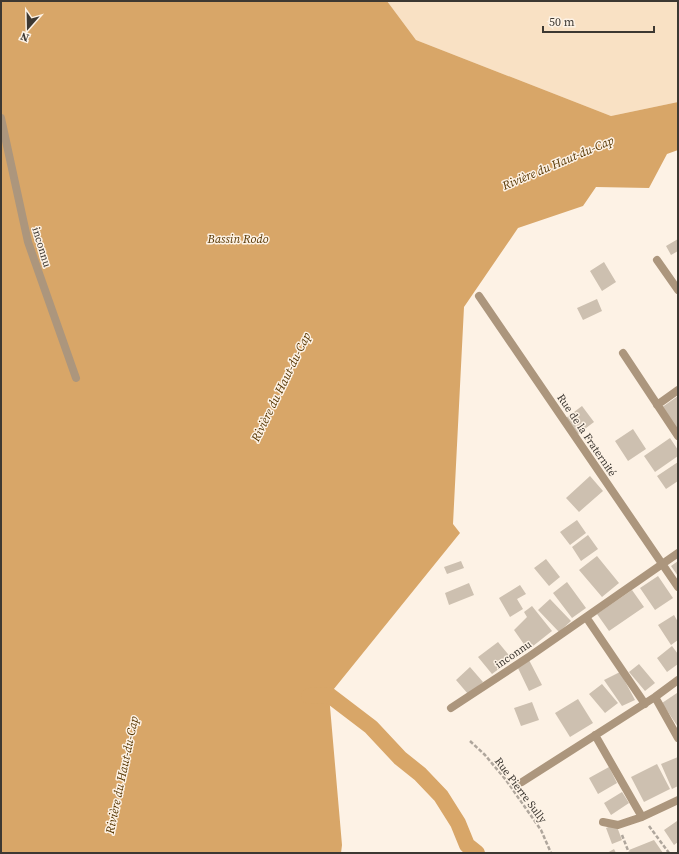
<svg xmlns="http://www.w3.org/2000/svg" width="679" height="854" font-family="'Source Serif 4',serif">
<style>
.green{fill:#f9e1c4}
.water{fill:#d8a668}
.lines{fill:none;stroke-linecap:round;stroke-linejoin:round}
.canal{stroke:#d8a668;stroke-width:16}
.building{fill:#cdc0b0}
.path{stroke:#afa69c;stroke-width:2.5;stroke-dasharray:4 2;stroke-linecap:butt}
.street{stroke:#ac967d;stroke-width:8}
.labels{text-anchor:middle;stroke-width:3;stroke-linejoin:round;paint-order:stroke}
.street-label{font-size:11px;fill:#3d3832;stroke:#fdf2e5}
.water-label{font-size:12px;font-style:italic;fill:#563500;stroke:#fdf2e5}
</style>
<rect width="100%" height="100%" fill="#fdf2e5"/>
<!-- green -->
<path class="green" d="M387 1H678V102L611 116 416 40Z"/>
<!-- water -->
<path class="water" d="M1 1H387L416 40 611 116 678 102V150L667 154 649 188 596 187 583 206 518 228 464 307 453 524 460 533 329 695 342 845 341 853H1Z"/>
<g class="lines">
<!-- canal -->
<path class="canal" d="M309 696 329 695 371 727 400 758 420 774 441 796 458 823 467 845 477 853"/>
</g>
<!-- building -->
<path class="building" d="M678 239V251L671 255 666 246Z
M604 262 616 282 602 291 590 271Z
M597 299 602 311 583 320 577 308Z
M678 396V427L676 429 661 408Z
M582 406 594 422 578 434 566 418Z
M633 429 646 449 628 461 615 441Z
M670 438 678 450V456L655 472 644 456Z
M678 462V481L666 489 657 476Z
M590 476 603 491 579 512 566 498Z
M577 520 586 533 570 545 560 532Z
M588 535 598 549 581 561 572 547Z
M597 556 619 583 602 597 579 570Z
M546 559 560 577 549 586 534 568Z
M461 561 464 568 447 574 444 567Z
M678 561V576L671 566Z
M658 576 673 598 655 610 640 588Z
M567 582 586 608 572 618 553 593Z
M469 583 474 595 449 605 445 593Z
M520 585 526 594 517 599 523 609 510 617 499 598Z
M632 590 644 607 609 631 597 614Z
M550 599 571 621 559 632 538 610Z
M532 606 552 631 528 650 514 630 527 617 524 612Z
M674 615 678 622V640L671 645 658 625Z
M498 642 512 659 492 674 478 657Z
M672 646 678 654V664L667 672 657 658Z
M529 660 542 685 529 691 517 666Z
M639 664 655 683 645 691 629 672Z
M470 667 483 682 468 694 456 680Z
M620 672 635 700 622 706 604 680Z
M602 684 618 703 605 713 589 694Z
M677 693 678 696V727L662 703Z
M578 699 593 723 570 737 555 713Z
M532 702 539 720 521 726 514 708Z
M678 757V786L672 789 661 764Z
M657 764 670 789 644 802 631 777Z
M609 767 617 783 598 794 589 778Z
M622 792 629 803 611 815 604 803Z
M677 821 678 842 674 845 664 830Z
M616 824 622 840 612 844 606 828Z
M654 840 663 853H631L629 850Z
M614 849 616 853H607Z"/>
<g class="lines">
<!-- path -->
<path class="path" d="M470 741 485 755 506 780 541 830 551 853
M649 826 669 853
M622 835 629 853"/>
<!-- street -->
<path class="street" d="M1 118 28 242 76 378
M657 260 678 290
M479 296 678 587
M623 353 678 436
M657 405 678 390
M586 617 645 704
M655 697 678 738
M451 708 530 656 678 553
M595 735 642 817
M522 782 655 697 678 680
M603 822 618 825 642 817 678 800"/>
</g>
<g class="labels">
<!-- street labels -->
<g class="street-label">
<text transform="translate(42 247) rotate(73)" y="4">inconnu</text>
<text transform="translate(587 435) rotate(56)" y="4">Rue de la Fraternité</text>
<text transform="translate(513 654) rotate(-34)" y="4">inconnu</text>
<text transform="translate(521 790) rotate(53)" y="4">Rue Pierre Sully</text>
</g>
<!-- water labels -->
<g class="water-label">
<text transform="translate(558 163) rotate(-23)" y="4">Rivière du Haut-du-Cap</text>
<text x="238" y="243">Bassin Rodo</text>
<text transform="translate(281 387) rotate(-64)" y="4">Rivière du Haut-du-Cap</text>
<text transform="translate(122 775) rotate(-78)" y="4">Rivière du Haut-du-Cap</text>
</g>
</g>
<!-- border -->
<rect width="679" height="854" fill="none" stroke="#3d3832" stroke-width="4"/>
<!-- north arrow -->
<g transform="translate(28 28) rotate(200)" stroke="#fdf2e5" stroke-width="3" paint-order="stroke">
<path d="M0-3L7 15L0 10L-7 15Z" fill="#3d3832"/>
<text y="-6" font-size="11" font-weight="bold" text-anchor="middle" fill="#3d3832">N</text>
</g>
<!-- scale -->
<path d="M543 26v6h111v-6" fill="none" stroke="#3d3832" stroke-width="2"/>
<text x="549" y="26" font-size="12" fill="#3d3832" stroke="#fdf2e5" stroke-width="3" paint-order="stroke">50 m</text>
</svg>
